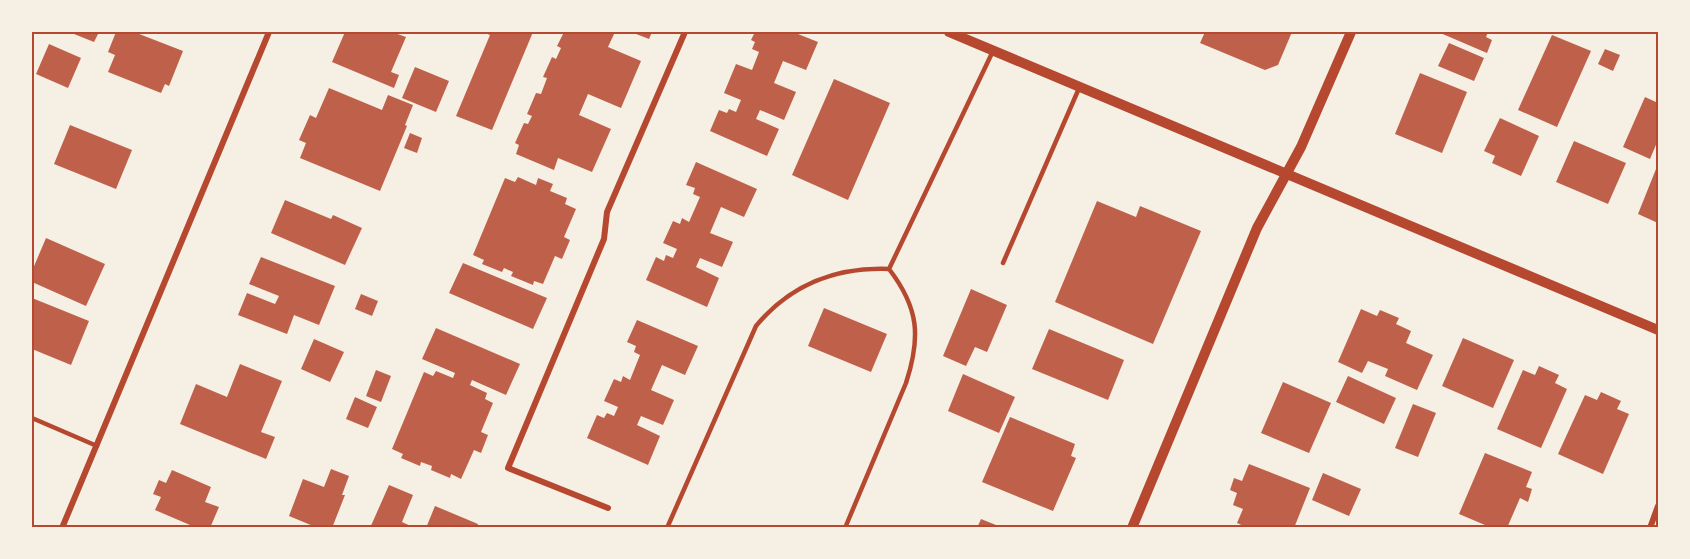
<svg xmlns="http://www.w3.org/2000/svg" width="1690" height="559" font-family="Georgia,serif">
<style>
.building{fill:#bf614a}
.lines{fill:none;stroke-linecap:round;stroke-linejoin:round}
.service{stroke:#b5482f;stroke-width:4.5}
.minor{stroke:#b5482f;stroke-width:6}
.tertiary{stroke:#b5482f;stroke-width:10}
.neatline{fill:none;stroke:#b5482f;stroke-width:2}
</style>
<rect width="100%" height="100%" fill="#f6efe4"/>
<!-- building -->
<path class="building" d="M69 32H99L94 42Z
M116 32H134L183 51 169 86 165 84 161 93 108 72 115 55 108 52Z
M345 32H392L406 37 391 72 399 75 394 88 332 62Z
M482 32H533L492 130 456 116 490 35Z
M564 32H615L608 47 641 61 621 108 588 94 579 115 611 129 592 172 558 158 554 170 516 154 519 145 515 143 524 123 528 124 532 116 527 114 536 93 541 94 547 78 543 77 552 57 556 59 561 48 557 46Z
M631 32H652L649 39Z
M755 32H793L818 42 806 70 783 61 774 83 796 92 784 120 760 110 756 119 779 129 767 156 710 131 719 110 727 113 729 109 736 112 741 100 724 93 736 64 752 70 759 52 752 49 755 42 751 40Z
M1205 32H1292L1278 65 1265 70 1200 43Z
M1438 32H1488L1486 37 1492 40 1487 53Z
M1552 35 1591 51 1557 127 1518 110Z
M1449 43 1484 58 1474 81 1438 66Z
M49 44 81 58 68 88 36 74Z
M1605 49 1620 55 1613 71 1598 64Z
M415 67 449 81 436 112 402 98Z
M1420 73 1467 92 1442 153 1395 134Z
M834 79 890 103 848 200 792 175Z
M329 88 382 110 388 95 413 105 405 125 407 126 380 191 300 158 306 143 299 140 310 115 316 118Z
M1645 97 1658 103V140L1650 159 1623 147Z
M1500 118 1539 136 1521 176 1492 163 1495 156 1484 151Z
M70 125 132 150 116 189 54 164Z
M410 133 422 138 417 153 404 148Z
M1574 141 1626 163 1608 204 1556 182Z
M696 162 757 189 744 217 721 207 710 233 733 242 722 267 700 258 696 267 719 278 707 307 646 280 656 257 664 261 666 255 673 258 677 249 663 243 673 221 680 224 682 218 689 222 700 197 693 194 695 188 686 185Z
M1658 164V223L1638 214Z
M518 177 536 185 538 178 553 184 550 191 567 198 565 204 576 209 564 237 570 240 562 259 555 256 543 284 534 281 533 285 511 276 513 272 504 268 502 272 482 264 484 260 473 255 505 178 515 182Z
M285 200 331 219 333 215 362 228 345 265 271 233Z
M1097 201 1136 217 1140 206 1201 231 1153 344 1055 302Z
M46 238 105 264 86 306 32 282V271Z
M261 257 335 286 319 325 294 315 287 334 238 315 247 293 275 304 279 296 249 284Z
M463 263 547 298 533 329 449 293Z
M971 289 1007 305 987 352 975 347 966 366 943 356Z
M361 294 378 301 372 316 355 309Z
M32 298 89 321 71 365 32 349Z
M824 308 887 334 871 372 808 346Z
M1361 309 1377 316 1380 310 1399 318 1396 324 1411 331 1406 343 1433 355 1417 390 1385 376 1388 369 1368 361 1362 373 1338 362Z
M637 320 698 346 685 375 662 365 651 390 674 400 663 425 641 416 637 425 660 436 648 465 587 438 597 415 604 418 607 413 614 416 618 407 604 401 614 379 621 382 623 376 630 380 640 355 634 352 636 346 627 342Z
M436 328 520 364 506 395 472 380 470 385 487 393 485 399 493 403 481 432 488 435 481 453 474 450 461 479 451 474 450 478 431 470 432 466 421 462 420 466 401 458 403 454 392 449 424 372 433 376 436 371 453 378 455 373 422 359Z
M1049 329 1124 360 1108 400 1032 369Z
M1463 338 1514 360 1493 408 1442 386Z
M314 339 344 352 330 382 301 369Z
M240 364 282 381 261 432 275 437 266 459 180 424 196 384 227 397Z
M1539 366 1559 375 1555 383 1567 389 1541 448 1497 429 1523 370 1535 375Z
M376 370 391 376 381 402 366 396Z
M963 374 1015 397 999 433 948 411Z
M1348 376 1396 398 1384 424 1336 402Z
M1283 382 1331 403 1309 453 1261 433Z
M1601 392 1621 401 1617 409 1629 414 1603 474 1558 454 1585 395 1597 400Z
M355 397 377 407 368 428 346 419Z
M1413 404 1436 413 1418 457 1395 448Z
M1010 417 1075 444 1071 456 1076 458 1053 511 982 482Z
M1485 453 1532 472 1526 487 1532 489 1528 502 1520 498 1507 528H1492L1459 514Z
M1249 464 1310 488 1294 528H1248L1237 523 1243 509 1233 505 1237 493 1230 490 1234 478 1242 481Z
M331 469 349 476 342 495H345L332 528H318L289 516 303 479 324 487Z
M172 470 211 487 205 502 219 507 210 528H197L155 510 161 497 153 494 159 480 166 483Z
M1323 473 1361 489 1349 516 1312 500Z
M389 485 413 495 402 522 415 528H370Z
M435 506 478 524 477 528H426Z
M981 519 1001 527V528H977Z"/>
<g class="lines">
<!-- service -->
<path class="service" d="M1003 263 1080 86
M889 269 993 51
M32 418 97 446
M667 528 756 326C791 284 835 267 889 269
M845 528 906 383C921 337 919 308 889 269"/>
<!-- minor -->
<path class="minor" d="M608 508 508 468 604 239 607 212 685 32
M62 528 269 32
M1650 528 1658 506"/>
<!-- tertiary -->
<path class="tertiary" d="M949 32 1658 330
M1132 528 1257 228 1301 147 1351 32"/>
</g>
<!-- border -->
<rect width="1690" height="559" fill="none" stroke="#f6efe4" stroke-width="66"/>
<rect x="33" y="33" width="1624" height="493" class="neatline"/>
</svg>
